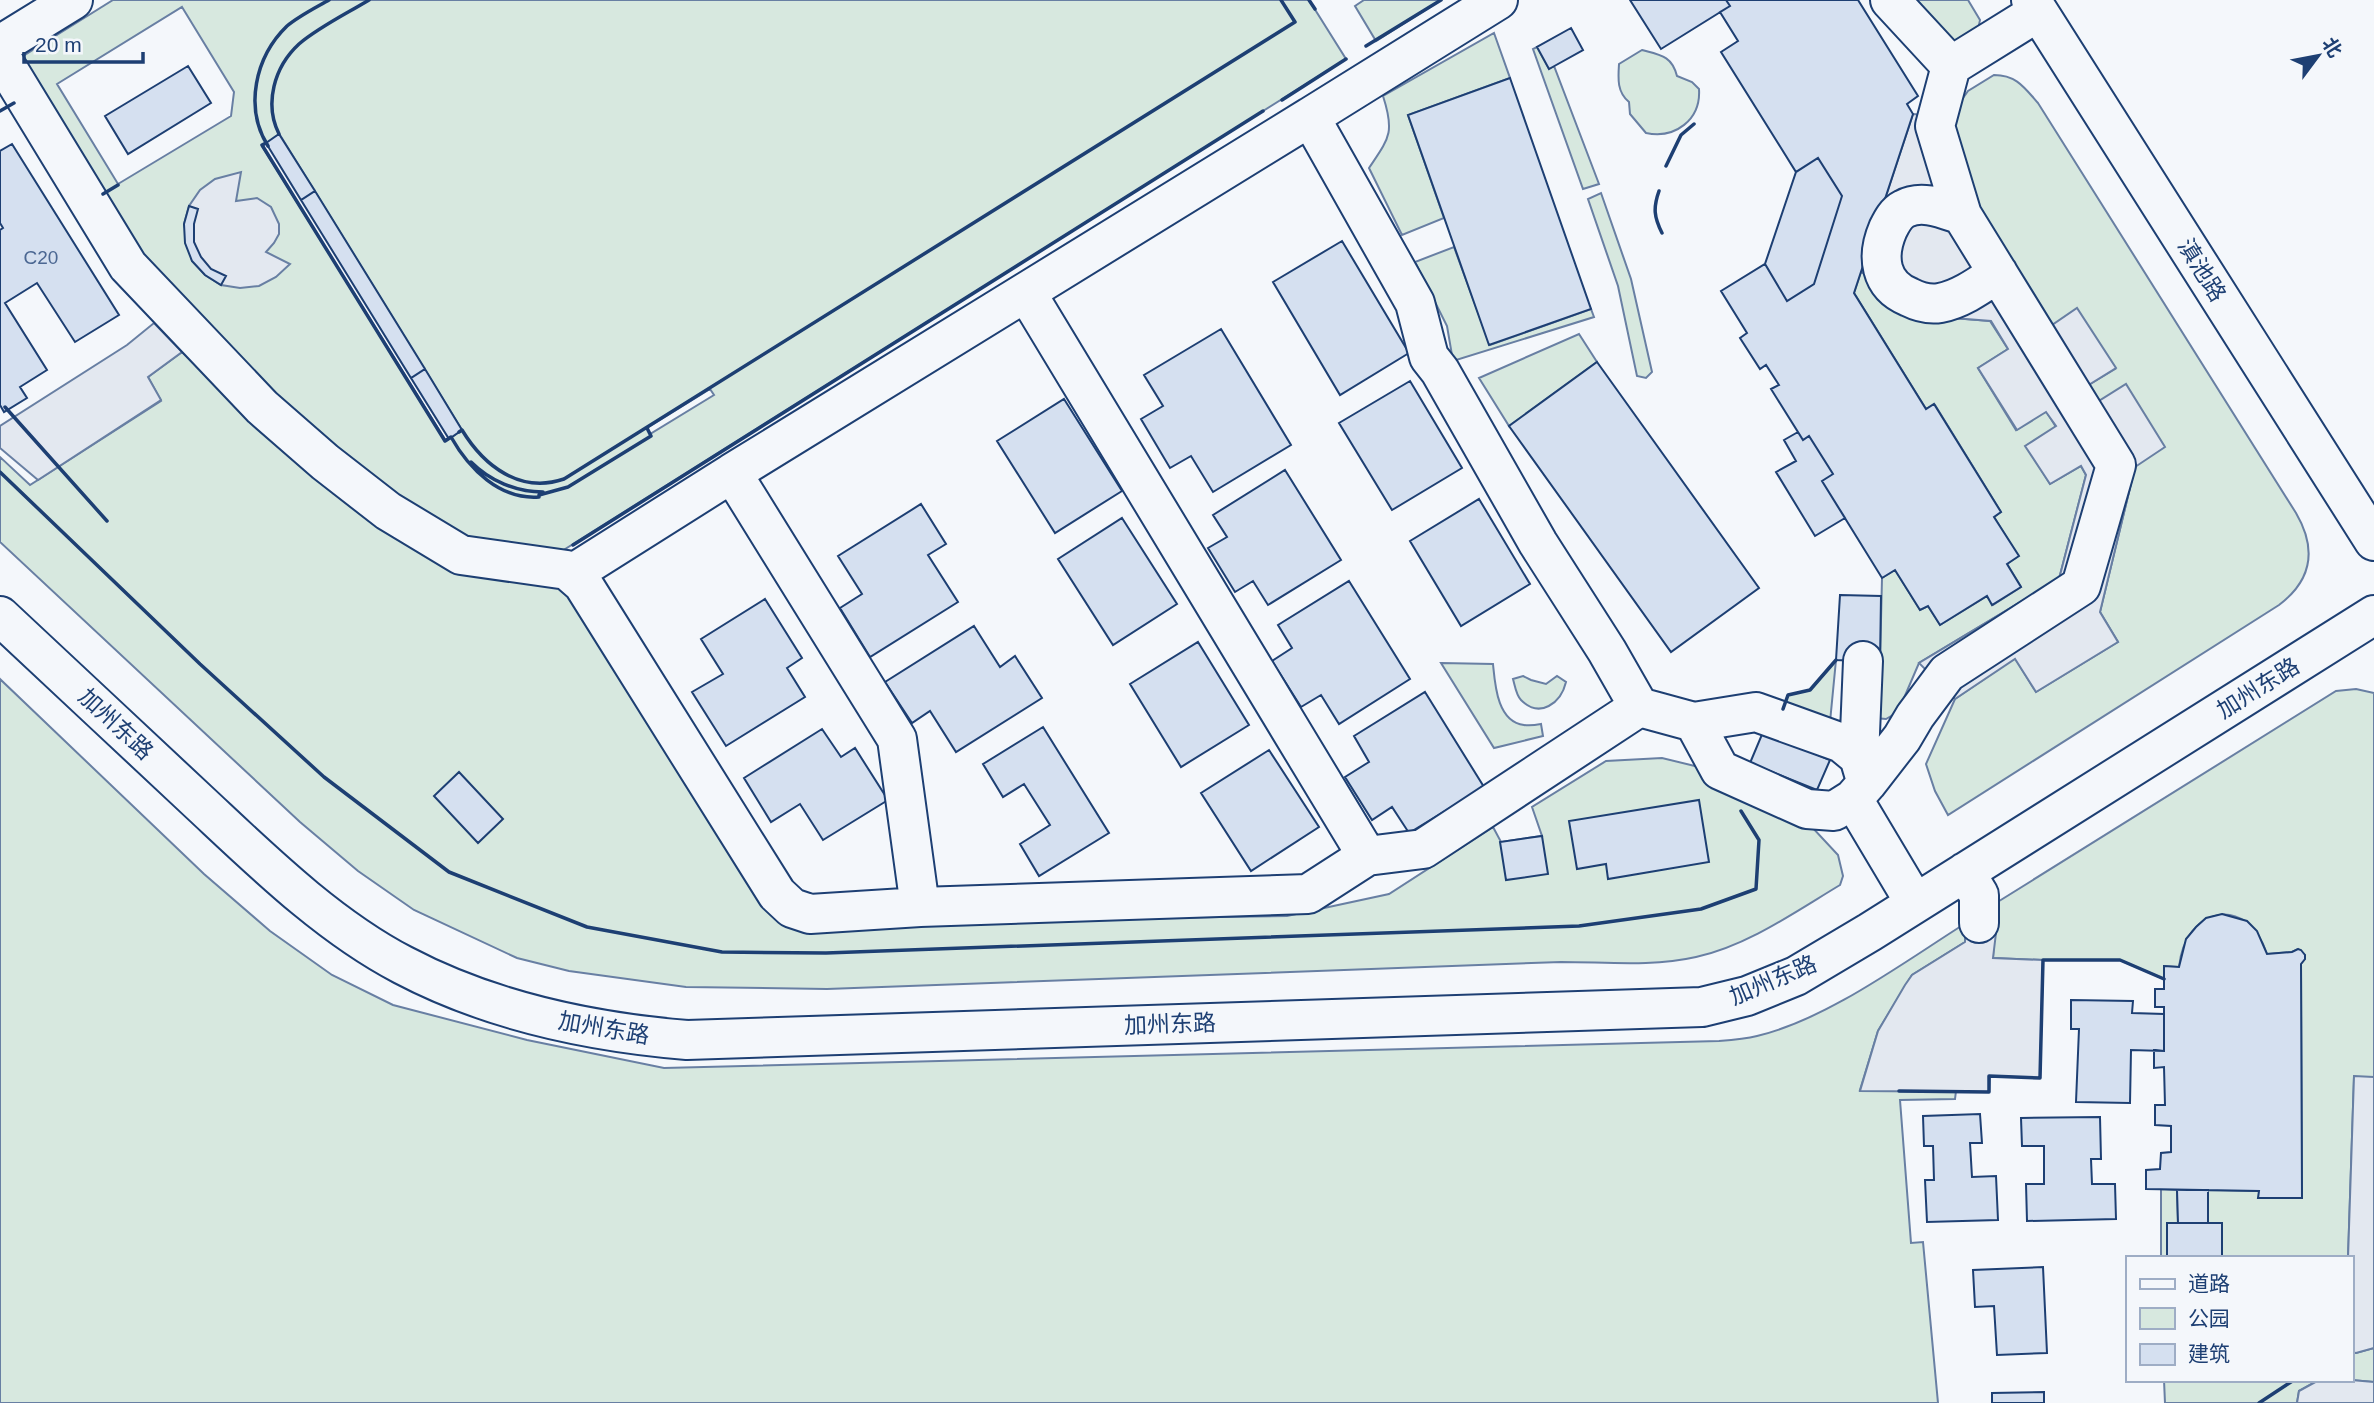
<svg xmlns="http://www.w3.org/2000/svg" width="2374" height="1403" font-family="Helvetica,'Noto Sans SC',sans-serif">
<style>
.green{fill:#d7e8df;stroke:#687fa3;stroke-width:2;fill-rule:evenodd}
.parking{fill:#e3e8f0;stroke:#687fa3;stroke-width:2}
.building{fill:#d5e0f0;stroke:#1d3f73;stroke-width:2}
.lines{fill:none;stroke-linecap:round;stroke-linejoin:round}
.minor-casing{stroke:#1d3f73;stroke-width:42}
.minor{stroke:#f4f7fb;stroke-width:38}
.wall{stroke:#1d3f73;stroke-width:3.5}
.labels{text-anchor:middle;stroke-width:5;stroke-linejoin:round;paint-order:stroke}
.number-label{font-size:19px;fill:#4b6792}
.street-label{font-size:23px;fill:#1d3f73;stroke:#f4f7fb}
</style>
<rect width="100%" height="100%" fill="#f4f7fb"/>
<!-- green -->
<path class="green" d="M113 0H1309L1346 59 554 556 462 544 298 419 141 256 20 58ZM182 7 234 92 231 116 118 184 57 84ZM280 135 462 430 446 441 262 146ZM710 389 714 395 650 434 647 428Z
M1364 0H1441L1376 41 1355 6Z
M1903 0H1968L1980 20C1978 37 1964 40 1948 43Z
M1494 33 1510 78 1408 115 1444 218 1402 235 1369 168C1389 138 1395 133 1383 96Z
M1537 47 1549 69 1554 66 1599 184 1583 189 1533 49Z
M1642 50C1661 55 1672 56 1677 76L1692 82 1699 89C1701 120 1675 139 1646 133L1630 114 1629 102C1617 92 1618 79 1619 64Z
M1994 75C2016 75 2024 87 2038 103L2296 513C2317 549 2312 580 2279 605L1948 815 1935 791 1926 764 1955 699 2015 658 2036 692 2118 642 2100 612 2135 467 2087 386 2115 369 2049 327 1987 228 1965 172 1952 118 1958 105 1968 91Z
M1601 193 1631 279 1652 372 1646 378 1637 376 1618 286 1588 199Z
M1454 247 1490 345 1591 309 1594 317 1453 361 1447 326 1415 262Z
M1861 272 1873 276 1915 315 1990 321 2008 349 1978 368 2016 430 2046 411 2056 427 2026 446 2050 484 2081 466 2086 475 2059 579 1919 663 1898 712 1886 719 1875 718 1880 662 1882 578 1895 570 1920 610 1928 606 1940 625 1987 596 1993 605 2021 587 2007 564 2018 556 1994 517 2001 512 1935 405 1926 409 1854 293Z
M1579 334 1597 362 1509 426 1479 378Z
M182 352 238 407 315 474 560 578 807 923 1287 916 1389 894 1493 827 1501 842 1542 836 1532 807 1606 761 1662 758 1703 768 1798 812 1838 855 1843 876 1840 885C1795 912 1747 946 1696 957 1652 967 1606 962 1561 962L827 989 686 987 569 971 517 958 414 910 358 871 300 822 0 542V457L30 485 161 401 148 377Z
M1836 660 1830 722 1782 710 1788 695 1810 690Z
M1441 663 1493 664C1495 684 1497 722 1524 725 1530 726 1536 725 1541 724L1543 736 1494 748Z
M1523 676 1531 680 1546 684 1557 676 1566 682C1561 703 1540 719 1521 700 1516 695 1515 686 1513 679Z
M0 679 204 874 270 931 332 975 393 1005 527 1040 664 1068 1719 1041C1732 1040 1745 1039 1757 1036 1828 1019 1904 962 1966 923L1965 942 1912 975 1878 1031 1860 1090 1956 1091 1955 1099 1900 1100 1911 1243 1923 1242 1938 1403H0Z
M2356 689 2374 693V1077H2354L2348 1258H2222L2208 1223V1190L2259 1191V1198H2302L2301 964 2305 959V955L2298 949 2292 952 2267 954C2247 893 2185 907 2179 967L2164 966V979L2120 960H2043L1993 958 1996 903 2336 691Z
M2161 1189 2177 1190 2178 1223H2167V1258H2161Z
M2374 1348V1382L2351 1380V1352L2356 1353Z
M2164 1380H2319L2299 1391 2297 1403H2165Z"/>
<!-- parking -->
<path class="parking" d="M1913 114 1952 118 1965 172 1987 228 2049 327 2077 308 2116 368 2087 386 2097 402 2126 384 2165 447 2135 467 2100 612 2118 642 2036 692 2015 659 1955 699 1919 663 2059 579 2086 475 2081 466 2050 484 2025 446 2056 426 2046 412 2017 430 1978 368 2008 349 1991 321 1915 315 1873 276 1861 272Z
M241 172 236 201 257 198 271 207 279 224V234L274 243 266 252 290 264 276 277 259 286 240 288 221 285 205 275 192 261 184 224 189 206 200 190 215 179Z
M154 323 182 352 148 377 161 400 38 480 0 448V426L127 345Z
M1966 923 1996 933 1993 958 2043 960 2040 1078 1990 1076 1989 1092 1860 1091 1878 1031 1905 985 1912 975 1965 942Z
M2354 1076 2374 1077V1348L2356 1353 2351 1352V1258H2348Z
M2319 1380H2351L2374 1382V1403H2297L2299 1391Z"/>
<!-- building -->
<path class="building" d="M1630 0H1726L1730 6 1661 49Z
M1726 0H1858L1918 96 1907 104 1913 114 1854 293 1926 409 1934 404 2001 512 1994 517 2019 556 2007 564 2021 587 1992 605 1987 596 1940 625 1928 606 1920 610 1895 570 1882 578 1822 481 1833 474 1809 436 1803 440 1771 389 1779 385 1766 365 1760 369 1740 338 1747 333 1721 291 1765 264 1787 301 1814 284 1842 196 1818 158 1796 172 1721 52 1738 41 1720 12 1730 6Z
M1571 28 1583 50 1549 69 1537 47Z
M188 66 211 103 128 154 105 116Z
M1510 78 1591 309 1489 345 1408 115Z
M279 134 315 191 301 200 266 143Z
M12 144 119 315 75 342 37 283 5 303 47 370 20 387 27 398 4 412 0 405V230L3 228 0 223V151Z
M1818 158 1842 196 1814 284 1787 301 1765 264 1796 172Z
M315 191 425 369 411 378 301 200Z
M189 206 198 209 194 224V242L201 257 211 269 226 276 221 285 205 275 192 261 185 243 184 224Z
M1342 241 1409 353 1340 395 1273 282Z
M1221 329 1291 445 1213 492 1191 456 1170 468 1141 419 1163 406 1144 375Z
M1597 362 1759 588 1671 652 1509 426Z
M425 369 462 430 449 439 411 378Z
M1410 381 1462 468 1392 510 1339 423Z
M1064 399 1122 491 1055 533 997 441Z
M1798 432 1803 440 1809 436 1833 474 1822 481 1845 518 1815 536 1776 472 1796 461 1784 440Z
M1285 470 1341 560 1268 605 1253 581 1235 592 1208 548 1227 537 1213 515Z
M1479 499 1530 584 1461 626 1410 541Z
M921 504 946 544 928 555 958 602 870 657 840 608 862 594 838 556Z
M1122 518 1177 604 1113 645 1058 559Z
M1349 581 1410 679 1339 724 1321 695 1301 707 1272 661 1292 648 1278 625Z
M1840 595 1881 596 1880 662 1836 660Z
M765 599 802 658 787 668 805 697 726 746 692 692 723 674 701 639Z
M974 626 1000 667 1015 656 1042 698 956 752 930 711 912 723 885 682Z
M1198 642 1249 725 1181 767 1130 684Z
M1425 692 1484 787 1409 833 1392 807 1372 820 1345 777 1369 762 1354 736Z
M1043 727 1109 833 1039 876 1020 844 1050 825 1024 784 1003 797 983 764Z
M822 729 841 757 855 748 888 800 823 840 800 804 771 822 744 778Z
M1763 732 1830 760 1817 790 1750 763Z
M1269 750 1319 827 1251 871 1201 793Z
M459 772 503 819 478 843 434 796Z
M1699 800 1709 862 1608 879 1606 864 1577 869 1569 821Z
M1542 836 1548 874 1506 880 1500 842Z
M2222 914 2247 921 2257 931 2267 954 2292 952 2298 949 2301 950 2305 955V959L2301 964 2302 1198H2258L2259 1191 2146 1189V1170L2160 1169 2161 1153 2171 1152V1126L2155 1125V1105H2165L2164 1067 2154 1068V1050L2164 1051V1007H2155V989H2164V966L2179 967 2186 939 2196 927 2206 918Z
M2071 1000 2133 1001 2132 1013 2164 1014V1051L2131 1050 2130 1103 2076 1102 2079 1029H2071Z
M1980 1114 1982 1143H1970L1972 1177 1996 1176 1998 1220 1927 1222 1925 1180H1934L1933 1146H1924L1923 1116Z
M2100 1117 2101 1159H2091L2092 1184H2115L2116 1219 2027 1221 2026 1184H2044V1146H2022L2021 1118Z
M2177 1190H2208V1223H2178Z
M2167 1223H2222V1258H2167Z
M2043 1267 2047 1353 1997 1355 1994 1306 1975 1307 1973 1270Z
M2044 1392V1403H1992V1393Z"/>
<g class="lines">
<!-- minor casing -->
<g class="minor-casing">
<path id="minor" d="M1890 0 1951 66
M2031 0 2374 541
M0 45 73 0
M0 56 128 266 262 407 325 462 388 511 461 555 567 570 583 584 777 894 792 908 810 914 920 907 1308 894 1367 856 1423 849 1639 707 1694 722 1756 712 1842 743 1859 757
M1310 117 1498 0
M1962 215C1944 209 1922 199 1904 209 1896 213 1892 221 1888 229 1876 257 1880 285 1909 297 1919 302 1929 305 1940 303 1961 299 1980 285 1998 273
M1026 292 1367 856
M572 574 732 473
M0 616C67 679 134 741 201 804 262 861 328 926 403 965 490 1011 590 1032 687 1040L1702 1007 1747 996 1796 976 1870 932 2374 615
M1863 661 1859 757 1864 774
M1694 722 1720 770 1807 809 1834 811 1853 799 1867 783 1902 738 1915 716 1947 673 2081 586 2116 465 1962 215 1935 126 1951 66 2038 12
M1853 799 1915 903
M1965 872 1979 895V923
M920 907 897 739 732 473 1310 117 1415 303 1429 357 1440 371 1538 543 1607 651 1639 707"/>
</g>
<!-- minor -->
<use href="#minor" class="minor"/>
<!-- wall -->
<path class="wall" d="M1309 0 1315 9
M1366 46 1441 0
M1282 100 1346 59
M0 111 14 103
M279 134C264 104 274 67 299 44 319 27 346 14 369 0
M266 143 262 145 445 441 451 437C469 469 500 500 539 497V495L568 487 651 436 647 428
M268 146C244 108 255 57 287 26 299 16 315 8 329 0
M1666 166 1681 135 1694 124
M1659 191C1653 208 1654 217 1662 233
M103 194 118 185
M5 407 107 521
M459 432 462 430C484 466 520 494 564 479L1295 22 1281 0
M471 462C490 481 516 492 543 492
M0 472 200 664 324 777 449 872 587 927 722 952 826 953 1579 926 1701 909 1756 889 1759 840 1741 811
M573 545 1263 111
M1783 709 1788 695 1810 690 1836 660
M1899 1091 1989 1092V1076L2040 1078 2043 960H2120L2164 979
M2259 1403 2294 1380"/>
</g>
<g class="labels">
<!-- number labels -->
<g class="number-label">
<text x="41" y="264">C20</text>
</g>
<!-- street labels -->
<g class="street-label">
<text transform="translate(2202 270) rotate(58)" y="8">滇池路</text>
<text transform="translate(2258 688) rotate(-32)" y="8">加州东路</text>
<text transform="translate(116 724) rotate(43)" y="8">加州东路</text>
<text transform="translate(1773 980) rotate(-23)" y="8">加州东路</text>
<text transform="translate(1170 1024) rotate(-2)" y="8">加州东路</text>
<text transform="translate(604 1028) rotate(10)" y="8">加州东路</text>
</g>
</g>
<!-- legend -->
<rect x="2126" y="1256" width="228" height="126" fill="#f4f7fb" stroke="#9eadc5" stroke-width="2"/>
<rect x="2140" y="1279" width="35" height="10" fill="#f4f7fb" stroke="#9eadc5" stroke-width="2"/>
<text x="2188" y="1291" font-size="21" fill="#1d3f73">道路</text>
<rect x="2140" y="1308" width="35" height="21" fill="#d7e8df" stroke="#9eadc5" stroke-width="2"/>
<text x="2188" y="1326" font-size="21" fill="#1d3f73">公园</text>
<rect x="2140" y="1344" width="35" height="21" fill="#d5e0f0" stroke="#9eadc5" stroke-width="2"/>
<text x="2188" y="1361" font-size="21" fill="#1d3f73">建筑</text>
<!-- north arrow -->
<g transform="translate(2318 56) rotate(58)" stroke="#f4f7fb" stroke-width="5" paint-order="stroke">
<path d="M0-5L12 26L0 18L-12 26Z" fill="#1d3f73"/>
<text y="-10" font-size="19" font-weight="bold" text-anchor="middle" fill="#1d3f73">北</text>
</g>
<!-- scale -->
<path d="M24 52v10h119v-10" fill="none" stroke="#1d3f73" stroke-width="3.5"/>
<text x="35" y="52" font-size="21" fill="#1d3f73" stroke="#f4f7fb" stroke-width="5" paint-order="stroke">20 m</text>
</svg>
